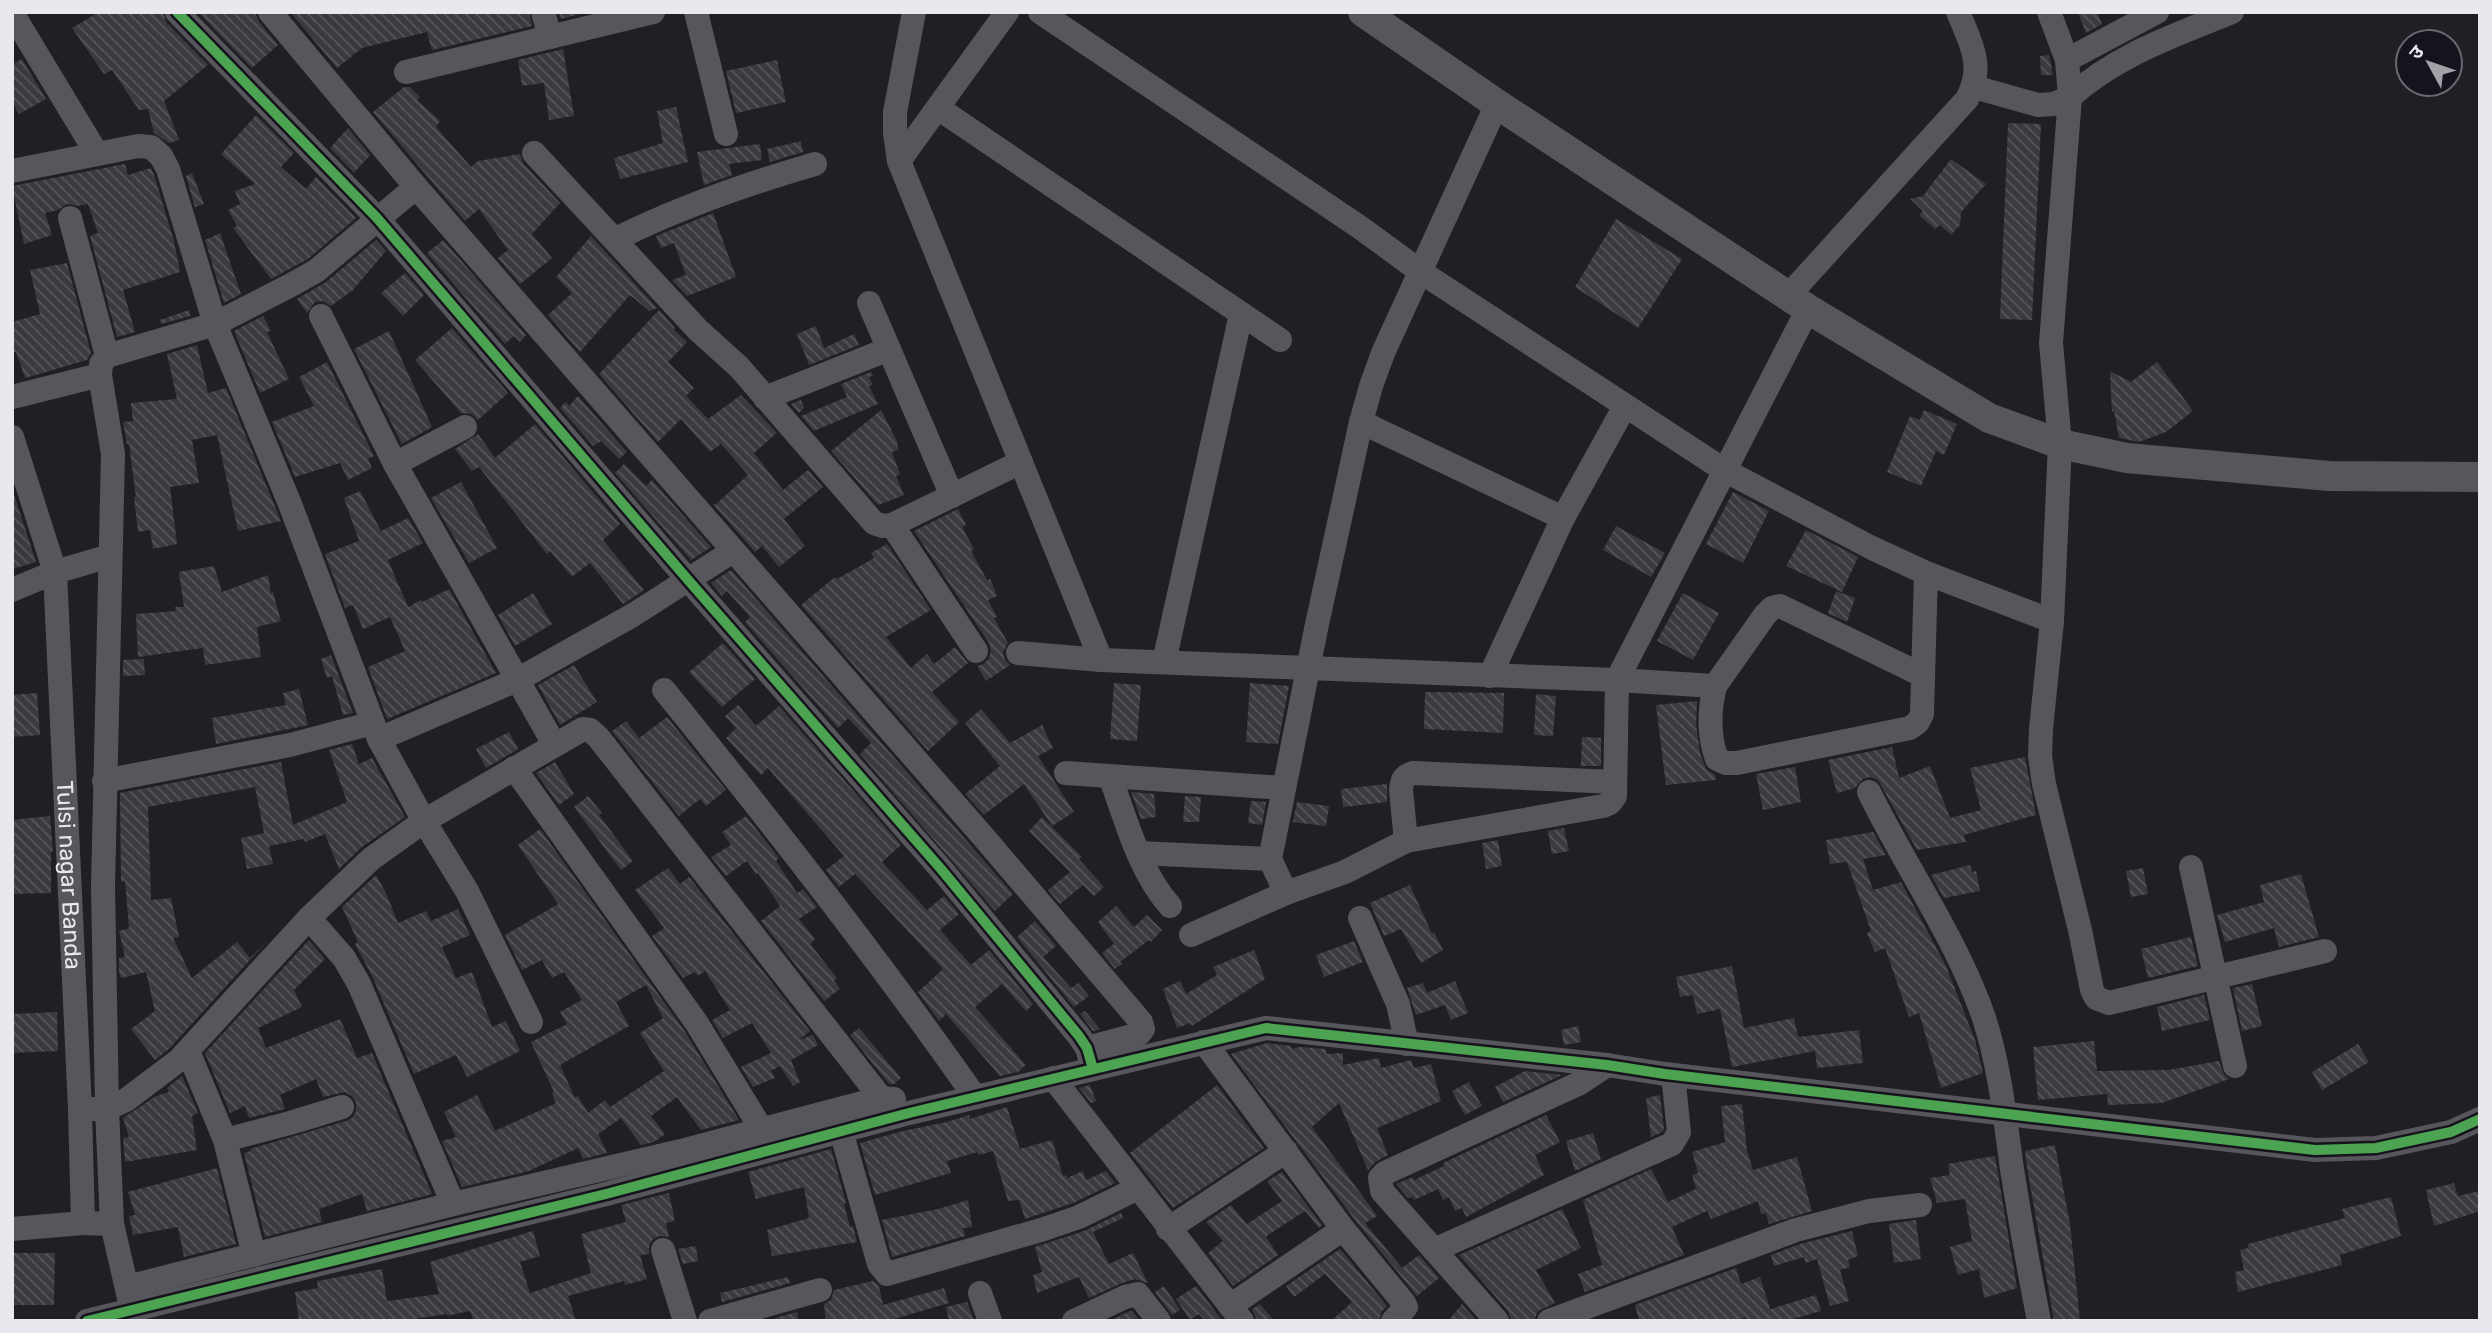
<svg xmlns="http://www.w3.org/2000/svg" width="2492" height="1333" font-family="Rubik,'Noto Sans Devanagari',sans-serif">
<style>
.building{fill:url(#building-back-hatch);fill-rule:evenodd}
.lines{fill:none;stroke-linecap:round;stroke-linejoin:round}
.minor{stroke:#57565c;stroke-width:24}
.tertiary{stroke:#57565c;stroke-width:30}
.cycleway-casing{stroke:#16131d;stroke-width:15}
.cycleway{stroke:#4ca352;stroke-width:10}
.labels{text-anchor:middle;stroke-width:5;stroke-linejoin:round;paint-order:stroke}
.street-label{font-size:23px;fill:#eae8ef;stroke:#16131d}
</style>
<defs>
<pattern id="building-back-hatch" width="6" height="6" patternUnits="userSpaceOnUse" patternTransform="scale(1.75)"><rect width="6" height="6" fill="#3b3a3e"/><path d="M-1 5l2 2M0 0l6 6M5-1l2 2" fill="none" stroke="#58565a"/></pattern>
</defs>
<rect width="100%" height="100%" fill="#201f24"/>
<!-- building -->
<path class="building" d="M99 12H163L166 22 208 65 164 101 179 140 169 143 154 133 148 109 139 110 112 70 104 74 72 28Z
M198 12H255L259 22 278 45 252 68Z
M290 12H529L532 26 432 50 427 32 362 48 337 68Z
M559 12H589L560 19Z
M2078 12H2097L2102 24 2086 33Z
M563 49 574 116 549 120 544 83 522 86 518 60Z
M2049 55 2053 75H2041L2040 56Z
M22 59 46 99 19 114 12 101V65Z
M777 60 786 102 736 113 726 71Z
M404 87H410L420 97 417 100 440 121 436 127 471 167 478 161 520 154 523 163 560 203 532 234 552 258 520 284 498 258 508 250 479 209 465 221 373 112Z
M676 107 688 162 620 179 614 158 663 143 657 111Z
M256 115 294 153 281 167 306 189 316 177 356 218 308 259 271 279 233 228 237 226 228 210 240 204 235 191 255 184 221 154Z
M2008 123 2041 124 2032 320 2000 319Z
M348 128 370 155 354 173 330 148Z
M801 141 803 152 770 162 767 149Z
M760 144 762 160 729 164 732 175 704 185 697 152Z
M1951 159 1986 184 1961 212 1960 225 1951 235 1940 225 1935 229 1919 215 1923 211 1910 199 1923 196Z
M125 164 128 175 151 168 154 175 174 241 180 272 123 290 135 332 117 337 90 236 98 233 88 204 77 206 67 204 58 210 45 213 52 235 24 244 12 186Z
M192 173 204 204 195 207 186 176Z
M713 213 736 277 687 296 672 280 686 275 674 243 661 248 656 236Z
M1616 219 1682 259 1638 328 1575 287Z
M220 233 241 294 224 303 205 240Z
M591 236 657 308 649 311 630 295 580 352 548 315 572 293 556 277Z
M376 240 386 251 352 291 331 306 323 301 315 302 307 313 297 299 326 282Z
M443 240 526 335 520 342 514 336 505 344 427 253Z
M67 263 91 353 87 360 25 378 16 352 12 353V322L40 314 30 270Z
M405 273 424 295 403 316 381 293Z
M189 310 190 316 161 324 160 320Z
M659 310 675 328 674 330 687 342 668 362 694 388 686 396 708 419 741 395 777 433 754 453 783 490 808 470 823 487 784 519 805 546 779 567 762 546 755 552 712 503 715 505 748 475 721 444 710 452 681 419 658 442 599 374Z
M263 316 271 331 267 332 289 379 260 393 234 331Z
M816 326 824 348 854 334 859 345 809 365 797 334Z
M452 328 508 393 478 420 472 414 461 413 415 360Z
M389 331 432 427 402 444 354 349Z
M197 345 208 393 226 388 281 521 238 531 217 435 192 440 199 483 170 487 177 544 153 549 150 530 138 532 134 497H136L129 444H127L123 422 133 421 131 403 177 399 167 354Z
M327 362 374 456 368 459 372 468 348 480 340 463 295 477 272 422 314 406 299 377Z
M2157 362 2193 411 2166 432 2139 442 2119 438 2114 411 2112 412 2110 371 2131 382Z
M871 372 873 375 869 377 873 385 869 386 878 404 814 431 801 416 847 397 841 384Z
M578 396 627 452 619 459 601 441 593 446 560 408 566 402 569 406Z
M801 400 804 408 799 413 791 404Z
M881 410 897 441 898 450 892 452 900 474 896 476 904 495 878 505 831 451Z
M1924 410 1957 424 1944 455 1936 451 1921 486 1887 472 1910 416 1920 420Z
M535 424 620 524 603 540 644 590 623 604 590 563 572 577 550 551 547 554 479 467 472 471 455 449 478 434 495 458Z
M624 464 646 486 652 480 711 547 691 560 615 473Z
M461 482 497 548 469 563 431 498Z
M12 488 36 562 12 569Z
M360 491 381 531 408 518 423 543 388 560 408 607 421 600 422 602 449 589 496 673 387 719 368 667 405 651 390 617 363 629 353 605 345 608 325 554 359 541 344 498Z
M1733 492 1769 511 1743 563 1706 544Z
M958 509 966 525 962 527 974 549 971 551 987 580 990 579 997 596 988 600 997 617 994 618 1008 643 1003 652 1005 660 1010 665 986 681 977 666 984 664 989 658 991 651 989 643 914 531Z
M1616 526 1665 553 1651 577 1603 550Z
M1806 530 1858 557 1842 592 1786 566Z
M887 544 931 610 886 637 911 668 927 654 934 664 955 647 968 663 932 692 959 722 928 751 801 605 835 577 837 579 874 558 871 553Z
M214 566 222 592 268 575 271 593 273 592 281 621 257 627 261 657 205 665 203 648 138 657 136 614 176 611 175 607H184L179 572Z
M731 570 1013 894 995 911 860 754 871 743 848 718 838 728 745 622 750 617 727 591 722 596 711 583Z
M1836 591 1855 598 1847 622 1828 613Z
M533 593 552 624 515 646 498 615Z
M1683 593 1719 613 1693 660 1657 641Z
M723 643 755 679 722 707 689 672Z
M331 655 353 713 343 715 332 676 327 678 321 659Z
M144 659 145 675 123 676V660Z
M574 665 597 702 560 725 538 685Z
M1114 683 1141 685 1137 741 1110 739Z
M1250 683 1289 686 1278 744 1246 742Z
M299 689 308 725 216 744 212 718 286 705 283 693Z
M1425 692 1504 693 1503 733 1424 729Z
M37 693 40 735 12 737V695Z
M1536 694 1556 696 1553 736 1534 735Z
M1697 701 1696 724 1700 753 1706 769 1715 775 1716 780 1666 785 1656 705Z
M738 705 756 726 779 706 901 845 882 862 927 910 944 896 959 914 940 930 971 965 989 950 1033 1004 1026 1011 1002 984 975 1007 1026 1065 1018 1072 1000 1076 946 1014 939 1021 918 992 943 969 855 874 839 887 826 870 844 856 768 768 761 775 726 738 736 728 725 716Z
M981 709 1010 743 1042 725 1053 748 1038 756 1074 812 1052 826 1024 784 984 815 965 794 1000 766 965 723Z
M667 717 726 790 706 806 700 799 679 816 612 731 626 721 639 738Z
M509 732 518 749 486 768 476 749Z
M1582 737 1601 738V766H1581Z
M352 744 359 764 372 758 405 817 362 847 339 869 325 834 305 842 304 839 269 846 273 864 247 869 241 838 264 833 255 787 148 807 151 900 171 898 179 937 173 938 192 978 237 942 250 958 268 940 169 1049 155 1060 131 1029 155 1011 146 972 121 978 119 973V958L125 957 119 931 129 928 125 881 121 882 120 793 281 762 293 825 347 802 329 750Z
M1892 747 1899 778 1930 766 1950 818 1981 810 1970 768 2025 757 2036 815 1964 835 1966 842 1917 850 1878 780 1870 777 1863 779 1855 788 1837 793 1828 760Z
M555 762 574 794 559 805 536 773Z
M1795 767 1801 802 1763 810 1756 774Z
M1387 784V802L1343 807 1341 789Z
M1131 792 1154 794 1156 817 1141 819Z
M588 796 602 813 599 815 633 861 621 870 574 807Z
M1185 796 1201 797 1199 822H1183Z
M1251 801 1266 802 1262 825 1248 823Z
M1297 802 1329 806 1326 826 1293 822Z
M50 816 53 851 51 852V893L12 894V820Z
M746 816 779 858 776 861 797 893 803 889 817 907 799 919 815 939 810 944 837 978 834 981 840 989 824 1001 761 921 780 906 758 873 756 874 747 861 726 876 711 857 731 845 722 832Z
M1042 817 1082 857 1079 859 1104 887 1094 896 1083 885 1060 904 1048 890 1070 872 1029 831Z
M1564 828 1569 851 1552 854 1548 831Z
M540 829 684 1030 739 1120 701 1130 677 1097 651 1116 665 1134 654 1142 641 1145 621 1118 598 1134 607 1153 583 1159 578 1148 529 1171 462 1187 442 1141 456 1137 444 1112 477 1095 495 1131 556 1103 552 1093 554 1092 531 1042 567 1024 560 1012 582 1000 564 972 552 978 542 960 522 970 505 935 558 904 518 845ZM646 985 663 1018 640 1033 664 1071 610 1107 605 1100 588 1113 578 1096 575 1098 560 1065 629 1026 616 1002Z
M1873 832 1886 855 1863 859 1873 890 1901 882 1946 966 1975 1040 1983 1073 1941 1088 1919 1013 1909 1017 1885 948 1875 952 1867 933 1871 931 1847 862 1830 864 1826 840Z
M1498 840 1502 866 1486 869 1482 843Z
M1970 865 1972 872 1976 871 1980 891 1944 898 1931 875Z
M668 868 680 884 689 877 810 1031 799 1040 813 1035 818 1045 791 1060 800 1082 793 1086 780 1066 771 1071 775 1078 753 1087 741 1067 771 1053 752 1023 723 1038 712 1020 730 1010 705 971 698 976 695 972 683 978 652 936 664 928 635 890Z
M2143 868 2148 894 2131 897 2126 871Z
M2301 874 2319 937 2279 947 2274 928 2225 942 2217 915 2264 902 2260 885Z
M376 875 386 893 398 923 426 911 431 921 458 909 470 935 442 947 456 978 472 972 492 1027 506 1021 520 1051 467 1077 456 1055 414 1074 373 978 355 944 358 942 342 907Z
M1410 885 1432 934 1434 932 1443 950 1421 963 1401 929 1384 936 1370 903Z
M1116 906 1134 927 1147 915 1162 930 1151 942 1149 940 1120 962 1122 964 1115 969 1102 953 1114 944 1098 922Z
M1035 921 1056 946 1043 957 1071 988 1078 983 1089 996 1074 1007 1017 937Z
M2191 937 2198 966 2148 978 2141 949Z
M309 940 325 959 294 990 302 1007 258 1028 266 1048 340 1019 357 1058 372 1053 432 1194 367 1211 362 1194 319 1209 322 1222 265 1237 244 1153 251 1151 250 1149 346 1121 352 1118 356 1111V1102L352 1096 345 1092 323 1097 316 1079 280 1095 285 1109 249 1118 245 1106 230 1113 205 1053Z
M1354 941 1363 962 1324 977 1316 955Z
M1254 950 1265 979 1192 1026 1190 1023 1177 1028 1163 989 1180 981 1186 994 1217 975 1213 967Z
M1732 966 1744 1028 1794 1018 1798 1037 1859 1030 1863 1063 1817 1068 1815 1051 1732 1067 1720 1009 1697 1014 1693 995 1680 997 1676 977Z
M1455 981 1468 1013 1451 1020 1445 1005 1416 1015 1407 988 1423 983 1427 993Z
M2252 984 2262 1026 2242 1031 2233 988Z
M2204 995 2210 1020 2162 1031 2157 1007Z
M1085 1011 1100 1029 1098 1030 1093 1031 1080 1014Z
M57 1012 58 1051 12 1053V1014Z
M1578 1026 1581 1042 1564 1045 1561 1030Z
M859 1028 901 1078 894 1084H889L850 1035Z
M2094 1041 2097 1071 2168 1070 2219 1061 2224 1075 2229 1079 2162 1103 2108 1105 2107 1094 2038 1100 2033 1047Z
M1267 1043 1291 1046 1292 1049 1299 1047 1325 1049 1327 1054 1343 1053V1065L1379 1058 1381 1068 1411 1060 1414 1068 1431 1064 1441 1101 1377 1128 1388 1155 1375 1162 1368 1170 1339 1103 1312 1127 1377 1216 1365 1223 1402 1268 1419 1255 1439 1278 1417 1296 1355 1220 1231 1054Z
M2358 1044 2369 1062 2322 1090 2312 1072Z
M1525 1071 1562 1075 1503 1102 1495 1087Z
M182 1076 198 1113 192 1116 197 1150 125 1162 123 1138 129 1137 123 1118 156 1096 169 1092 167 1088Z
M1469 1082 1482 1106 1465 1115 1452 1091Z
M1090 1085 1096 1101 1091 1103 1079 1088Z
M1217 1085 1264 1148 1173 1208 1130 1153Z
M1660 1095 1664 1129 1662 1132 1651 1137 1646 1098Z
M1742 1104 1747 1151 1753 1170 1797 1157 1812 1211 1769 1224 1766 1213 1761 1214 1758 1201 1711 1219 1707 1211 1672 1227 1684 1255 1585 1292 1578 1274 1602 1265 1583 1200 1651 1169 1668 1202 1696 1189 1692 1175 1698 1173 1692 1152 1725 1142 1721 1106Z
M1007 1107 1020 1149 1052 1140 1063 1176 1066 1175 1067 1178 1083 1171 1086 1180 1106 1171 1115 1183 1073 1203 1025 1219 1019 1200 1008 1201 993 1151 979 1155 977 1152 947 1161 951 1173 875 1195 860 1143 903 1131 947 1122 969 1115 970 1119Z
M1546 1115 1560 1142 1535 1155 1544 1175 1466 1217 1462 1208 1455 1211 1449 1197 1443 1200 1438 1189 1414 1200 1413 1197 1408 1198 1396 1184 1413 1177 1414 1180 1444 1166 1443 1163Z
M1593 1133 1601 1159 1575 1171 1566 1141Z
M2055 1145 2070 1224 2080 1321H2054L2027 1167 2025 1151Z
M831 1149 846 1203 844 1204 850 1227 853 1226 857 1242 772 1256 767 1230 809 1218 804 1187 756 1199 748 1172Z
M1995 1156 2017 1288 1984 1298 1979 1269 1958 1275 1950 1247 1972 1241 1965 1199 1937 1203 1930 1178 1950 1175 1948 1164Z
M217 1168 236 1244 184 1257 178 1227 133 1235 129 1216 135 1215 128 1192Z
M1282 1172 1322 1225 1319 1228 1305 1211 1268 1235 1266 1237 1278 1255 1233 1286 1208 1253 1223 1241 1206 1222 1231 1205 1247 1224 1282 1201 1267 1181Z
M2454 1183 2458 1196 2480 1191V1211L2434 1226 2426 1190Z
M669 1193 674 1216V1221L666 1223 669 1237 659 1236 653 1239 649 1246V1254L640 1255 647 1279 625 1285 624 1281 568 1296 576 1321H474L470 1311 447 1316V1314L401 1321H299L295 1292 318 1288 317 1281 382 1269 387 1301 439 1294 430 1262 533 1231 540 1256 520 1262 530 1293 591 1273 581 1234 626 1222 621 1205Z
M2391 1197 2401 1236 2340 1255 2342 1265 2238 1292 2235 1272 2244 1270 2240 1250 2248 1248V1244L2345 1218 2342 1209Z
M968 1200 972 1227 963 1228 965 1236 892 1257 882 1220 938 1209Z
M1562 1209 1581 1248 1536 1270 1555 1303 1538 1311 1534 1321H1511L1508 1311 1459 1255Z
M1121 1213 1123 1218 1093 1232 1109 1264 1133 1253 1148 1283 1135 1279 1122 1283 1089 1298 1079 1277 1037 1293 1033 1275 1042 1272 1035 1247 1084 1231Z
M1916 1220 1921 1259 1894 1263 1889 1224Z
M1852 1231 1858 1256 1848 1260 1850 1267 1840 1270 1849 1301 1830 1306 1817 1259 1806 1263 1804 1257 1774 1266 1771 1255 1800 1244Z
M696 1246 698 1261 683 1264 678 1249Z
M1340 1249 1387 1306 1382 1311 1379 1321H1331L1352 1302 1325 1274 1294 1297 1286 1286Z
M12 1253H55L54 1305H12Z
M1736 1268 1741 1284 1760 1277 1770 1309 1761 1312 1816 1295 1821 1311 1786 1321H1746V1317L1735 1321H1639L1635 1305Z
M788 1277 790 1283 722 1302 720 1293Z
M873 1281 879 1286 883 1305 944 1288 949 1303 887 1321H826L824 1304 831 1300 834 1290Z
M1164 1286 1180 1310 1172 1315 1155 1292Z
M1196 1286 1218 1315 1223 1321H1205L1199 1314 1190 1320 1176 1299Z
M967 1302 974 1321H949L946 1307Z
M1260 1304 1274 1321H1257L1252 1309Z
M1462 1304 1477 1321H1448Z
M1132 1311 1140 1321H1109L1130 1311Z
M797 1312 799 1321H776L775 1318Z"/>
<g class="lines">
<!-- minor -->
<g class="minor">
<path d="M177 12 377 218 689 581 941 869 1079 1036 1087 1048 1092 1065"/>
<path d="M270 12 416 187 987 841 1141 1022 1143 1029 1139 1034 1087 1048"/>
<path d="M543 12 550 37"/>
<path d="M696 12 726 134"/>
<path d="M1007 12 899 161 1101 660"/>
<path d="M1040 12 1361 228 1421 272 1724 470 1872 548 1926 573 2052 621"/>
<path d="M2232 12C2174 36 2118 54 2070 97L2051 343 2060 444 2052 621 2041 729 2040 756 2044 784 2080 930 2092 990 2096 998 2109 1003 2325 951"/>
<path d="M12 13 97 154"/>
<path d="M2067 60 2157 12"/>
<path d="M406 72 653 12"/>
<path d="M1974 87 2038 105 2054 104 2070 97 2067 60 2049 12"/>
<path d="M938 108 1280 340"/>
<path d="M534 153 698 330 739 367 874 523 883 526 892 525 1021 462"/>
<path d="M899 161 895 133V112L914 12"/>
<path d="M12 171 138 146 151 147 161 156 168 169 215 324 290 504 379 739 424 821 467 891 531 1022"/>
<path d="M70 218 107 356"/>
<path d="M616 239C680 207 746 184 815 164"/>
<path d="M1788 296 1967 99C1985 66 1971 44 1958 12"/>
<path d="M869 303 952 496"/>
<path d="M321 316 395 464 554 744"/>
<path d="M12 397 100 375"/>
<path d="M765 398 889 349"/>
<path d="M1361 422 1563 518"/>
<path d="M12 437 55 572 110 556"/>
<path d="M395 464 465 427"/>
<path d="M892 525 976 651"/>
<path id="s1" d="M12 590 55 572 80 1109 83 1223"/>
<path d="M1018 653 1101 660 1617 680 1715 686C1709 711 1708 735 1717 759L1726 763H1737L1910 728 1918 722 1922 714 1926 573"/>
<path d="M1164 662 1241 314"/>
<path d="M1490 676 1563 518 1625 406"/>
<path d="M1715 686 1765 615 1772 608 1780 606 1922 675"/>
<path d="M664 690C772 823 877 957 975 1097"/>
<path d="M379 739 517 680 633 615 733 551"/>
<path d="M514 768 696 1022 762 1130"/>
<path d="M1066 773 1284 788"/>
<path d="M1110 776C1126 820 1139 871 1170 906"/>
<path d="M104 781 290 745 373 723"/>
<path d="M1869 792C1906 868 1957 939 1984 1018 2000 1067 2005 1119 2012 1169 2020 1220 2029 1270 2039 1321"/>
<path d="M1406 841 1401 790C1402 780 1403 776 1413 773L1615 782"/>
<path d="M1138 853 1270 859"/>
<path d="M2191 867 2235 1066"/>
<path d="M1286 893 1345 872 1406 841 1603 806 1610 803 1615 796 1617 680 1808 309"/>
<path d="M309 918 344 958 359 984 453 1204"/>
<path d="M1360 918 1398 1004 1407 1044"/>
<path d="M1191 935 1286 893 1270 859 1316 629 1361 422 1371 386 1383 353 1497 104"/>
<path d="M1204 1042 1343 1229 1404 1303 1406 1307 1393 1321"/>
<path d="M188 1051 225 1140 254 1255"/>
<path d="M1053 1078 1242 1321"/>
<path d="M80 1109H107L126 1100 179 1060 309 918 371 859 424 821 583 729 590 730 598 737 881 1098"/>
<path d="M841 1131 879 1264 887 1274 1041 1230 1079 1217 1138 1188"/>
<path d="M225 1140 290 1123 342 1107"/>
<path d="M112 1224 107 1109 103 886 113 454 100 375 101 364 107 356 215 324 291 285 316 271 416 187"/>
<path d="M12 1229 83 1223 112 1224 130 1302"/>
<path d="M1168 1229 1286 1151"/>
<path d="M663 1250 685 1321"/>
<path d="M1434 1250 1672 1144 1679 1132 1673 1075"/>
<path d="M127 1287 453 1204 681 1151 881 1098 894 1099"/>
<path d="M980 1293 990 1321"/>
<path d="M1230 1306 1343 1229"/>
<path d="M87 1321 606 1194 909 1113 1266 1028 1607 1065 1665 1074 2315 1150 2376 1148 2451 1132 2480 1119"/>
<path d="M710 1321 820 1290"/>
<path d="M1074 1321 1125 1297 1138 1294 1159 1321"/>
<path d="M1497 1321 1382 1191 1380 1178 1385 1173 1580 1083 1607 1065"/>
<path d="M1549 1321 1796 1230 1869 1211 1920 1205"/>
</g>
<!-- tertiary -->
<path class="tertiary" d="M1363 12 1497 104 1808 309 1989 418 2060 444 2127 458 2329 476 2480 477"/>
<!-- cycleway casing -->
<g class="cycleway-casing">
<path id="cycleway" d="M177 12 377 218 689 581 941 869 1079 1036 1087 1048 1093 1069
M87 1321 606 1194 909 1113 1266 1028 1607 1065 1665 1074 2315 1150 2376 1148 2451 1132 2480 1119"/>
</g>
<!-- cycleway -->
<use href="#cycleway" class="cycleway"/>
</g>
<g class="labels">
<!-- street labels -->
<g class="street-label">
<text dy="8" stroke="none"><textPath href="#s1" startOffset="350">Tulsi nagar Banda</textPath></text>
</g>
</g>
<!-- border -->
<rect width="2492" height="1333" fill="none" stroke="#eae8ef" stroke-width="28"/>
<!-- north arrow -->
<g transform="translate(2429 63) rotate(310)"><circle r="33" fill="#16131d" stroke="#6b6871" stroke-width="2"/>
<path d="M0-5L12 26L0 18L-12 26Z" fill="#a3a2a8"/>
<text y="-10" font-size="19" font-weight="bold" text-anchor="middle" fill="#eae8ef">उ</text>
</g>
</svg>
